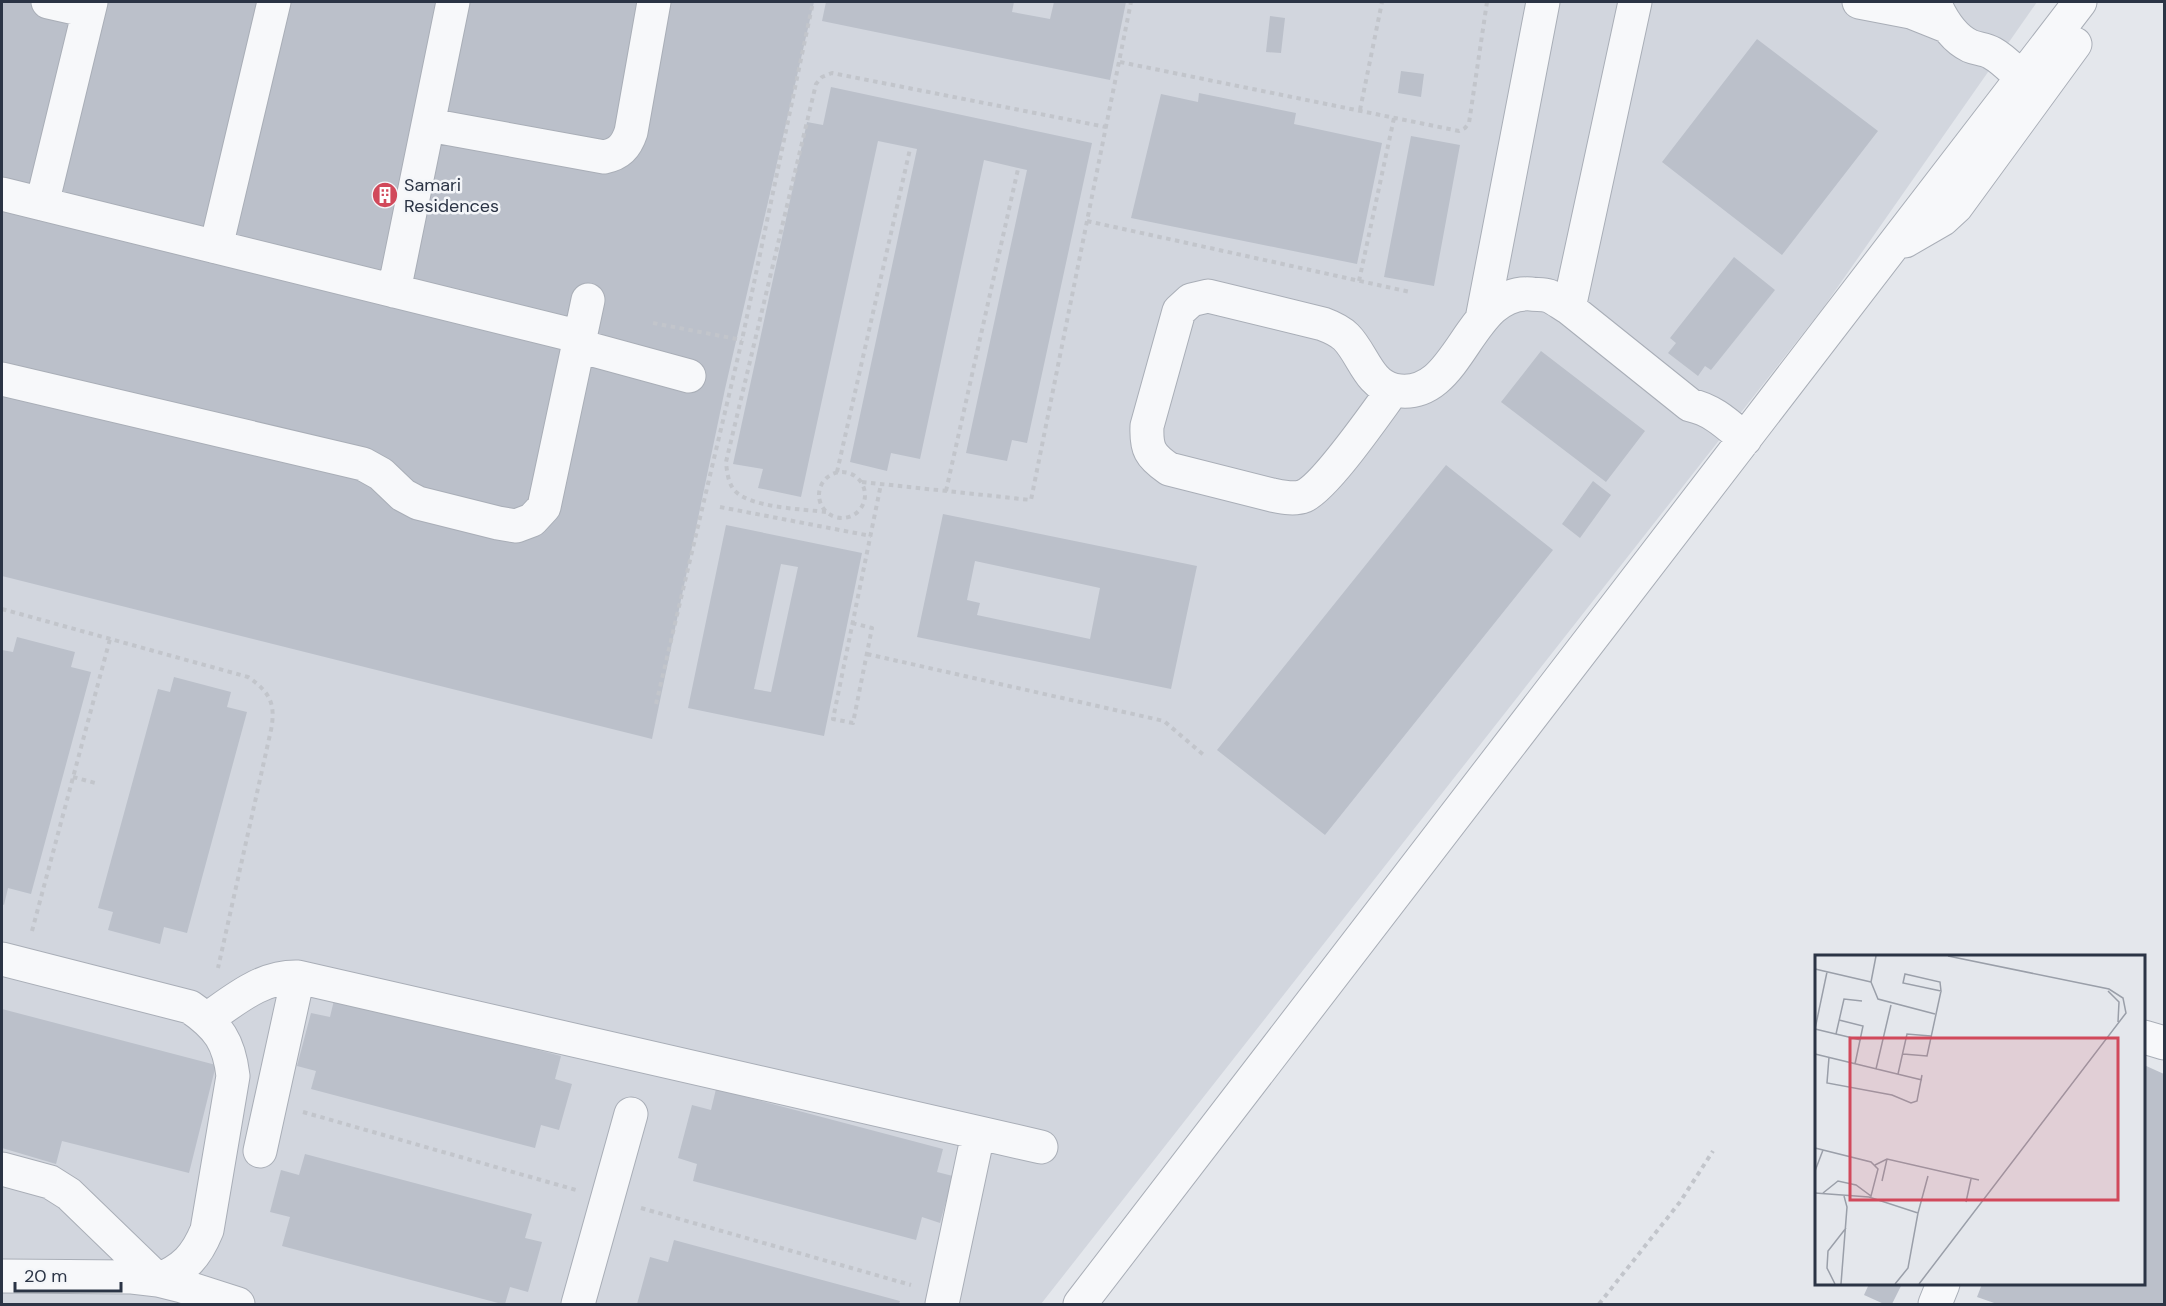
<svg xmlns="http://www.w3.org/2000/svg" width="2166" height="1306" font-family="'DM Sans',sans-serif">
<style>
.built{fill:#d2d6de}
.building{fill:#bbc0ca;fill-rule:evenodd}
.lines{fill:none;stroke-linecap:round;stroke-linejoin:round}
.minor-casing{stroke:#a9aeb7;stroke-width:35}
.path{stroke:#c2c5cb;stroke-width:4;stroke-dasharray:4.5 4.5;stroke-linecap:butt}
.minor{stroke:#f7f8fa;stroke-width:33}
.labels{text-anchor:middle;stroke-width:5;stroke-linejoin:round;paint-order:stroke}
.poi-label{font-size:18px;fill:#2b3445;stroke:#f4f6f9;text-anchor:start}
.inset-road{fill:none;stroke:#9a9fa9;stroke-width:1.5}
.view{fill:#d1495b;fill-opacity:0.15;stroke:#d1495b;stroke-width:3}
.inset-edge{fill:none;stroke:#2b3445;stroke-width:3}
</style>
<rect width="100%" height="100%" fill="#e4e7ec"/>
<!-- built -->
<path class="built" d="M2 2H2037L1823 308 1041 1304H2Z"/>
<!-- building -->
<path class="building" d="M2 2H814L725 389 652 739 2 576Z
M826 2H1014L1012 12 1050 19 1054 2H1126L1110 80 822 21Z
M1270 16 1285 18 1281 53 1266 52Z
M1757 39 1878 131 1782 255 1662 162Z
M1401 71 1424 74 1421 97 1398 93Z
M831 87 1092 143 1027 443 1012 440 1007 461 966 453 1027 170 984 160 920 459 891 453 887 471 850 462 917 149 878 141 801 497 758 488 763 469 733 464 807 122 823 125Z
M1199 93 1296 113 1294 124 1382 143 1357 264 1131 218 1161 94 1198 102Z
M1411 136 1460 145 1434 286 1384 277Z
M1734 257 1775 290 1711 370 1705 366 1698 376 1668 353 1676 343 1670 338Z
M1541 351 1645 431 1606 482 1501 402Z
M1446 465 1553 550 1325 835 1217 750Z
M1593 481 1611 495 1580 538 1562 524Z
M943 514 1197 566 1171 689 917 637ZM975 561 1100 588 1090 639 977 615 980 603 967 600Z
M726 525 862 553 824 736 688 708ZM781 564 798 567 771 692 754 689Z
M17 637 75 652 71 667 91 672 31 894 8 888 4 905 2 904V650L13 652Z
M174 677 231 692 227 707 247 712 187 933 164 927 160 944 108 930 113 912 98 908 158 689 170 692Z
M335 996 561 1056 555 1079 572 1084 559 1130 541 1125 535 1148 311 1089 316 1071 297 1066 311 1013 330 1017Z
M2 1009 216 1065 189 1173 62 1141 56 1164 2 1148Z
M2144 1065 2164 1074V1304H1997L1977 1297 1982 1284H2144Z
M716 1089 943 1149 937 1172 953 1176 940 1223 922 1217 916 1240 693 1181 697 1164 678 1158 692 1105 711 1110Z
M305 1154 532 1214 525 1238 542 1242 528 1292 510 1287 505 1304H502L282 1246 290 1217 270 1212 281 1170 299 1175Z
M674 1240 900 1301 899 1304H637L650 1257 668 1262Z
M1869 1284H1902L1892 1304H1884L1864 1295Z"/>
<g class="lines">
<!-- minor casing -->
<g class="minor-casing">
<path id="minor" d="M48 2 88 11
M1859 2 1911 12 1946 26
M1934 2C1941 18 1953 38 1970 46 1977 49 1985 49 1992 53 2003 59 2012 69 2022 78
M429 125 604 157C619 154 626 147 631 132L654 2
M2 194 581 337
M42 204 91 2
M1905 241 1943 219 1956 207 2075 44
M216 247 274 2
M394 291 453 2
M1569 308 1635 2
M1482 319 1543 2
M579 346 689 376
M2 379 363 464 381 474 403 495 418 503 498 523 516 526 532 520 544 507 588 300
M1393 390C1376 413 1326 486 1304 496 1294 500 1282 497 1272 495L1169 469C1150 456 1146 449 1147 426L1179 311 1191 300 1208 296 1323 324C1331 327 1340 331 1346 337 1363 354 1368 384 1394 390 1461 404 1466 289 1531 294 1536 295 1543 294 1549 296 1556 299 1562 304 1569 308L1690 405C1713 410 1727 424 1745 439
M2 959 190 1007C219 1027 229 1042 233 1076L207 1230C196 1257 184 1269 158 1280L69 1194 50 1182 2 1169
M207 1019C236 999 262 976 298 977L1041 1147
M2144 1037 2164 1043
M260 1151 298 977
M2 1276 132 1277 158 1280 182 1286 238 1304
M578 1304 631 1114
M942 1304 978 1134
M1080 1304 2080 2
M1935 1304 1943 1284"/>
</g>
<!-- path -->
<path class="path" d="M1120 62 1459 131 1465 128 1469 123 1487 2
M1360 110 1382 2
M1087 221 1410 292
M1359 281 1394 118
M653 323 742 340
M819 495a23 23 0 1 1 46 0a23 23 0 1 1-46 0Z
M837 472 910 149
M862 482 1031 500 1131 2
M946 491 1018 169
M720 507 871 536
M826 512C803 509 750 508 734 490 728 482 727 472 726 462L816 84 822 77 832 73 1106 127
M2 609 248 677C270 692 276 704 271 730L218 968
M852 623 872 628 853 723 833 719 881 484
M867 654 1164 721 1206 757
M656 704 742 340 813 2
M73 777 99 784
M32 931 110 639
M303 1112 576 1190
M641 1208 911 1285
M1599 1304 1680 1202 1713 1151"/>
<!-- minor -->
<use href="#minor" class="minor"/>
</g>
<!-- icons -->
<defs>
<g id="building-disc" transform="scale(1.35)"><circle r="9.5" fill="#d1495b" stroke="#f4f6f9"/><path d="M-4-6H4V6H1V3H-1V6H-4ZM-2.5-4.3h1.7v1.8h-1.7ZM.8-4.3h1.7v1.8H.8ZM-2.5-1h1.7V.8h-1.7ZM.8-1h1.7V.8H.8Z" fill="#fff"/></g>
</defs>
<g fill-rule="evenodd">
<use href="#building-disc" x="385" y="195"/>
</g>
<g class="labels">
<!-- poi labels -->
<g class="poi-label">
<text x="404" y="191">Samari<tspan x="404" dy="21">Residences</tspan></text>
</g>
</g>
<!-- overview -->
<g transform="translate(1815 955)">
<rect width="330" height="330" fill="#e4e7ec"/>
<path class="inset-road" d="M61 1 56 27 63 44 120 59M0 14 56 27M90 19 125 27 126 36 88 28ZM293 36 304 47 303 67M24 65 48 71 40 109M0 74 12 17M0 74 46 85M21 79 29 44 47 46M0 99 107 125M88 99 112 101 126 36M14 102 12 128 77 140 96 148 102 146 107 120M61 114 76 50M83 119 92 79 116 81M0 193 56 207 63 214 56 241 41 230 23 226 8 238M60 210 72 204 164 225M0 216 8 195M67 226 72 204M0 238 54 242 103 258 93 313 80 329M151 247 156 224M103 258 113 221M20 329 12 313 13 296 31 273M26 329 32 252 29 241M104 329 311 58 308 43 294 34 133 1"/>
<path class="view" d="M35 83H303V245H35Z"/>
<rect width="330" height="330" class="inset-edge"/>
</g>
<!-- border -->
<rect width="2166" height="1306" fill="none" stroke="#2b3445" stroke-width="6"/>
<!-- scale -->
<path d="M15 1282v9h106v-9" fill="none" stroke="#2b3445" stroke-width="3"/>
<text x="24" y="1282" font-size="18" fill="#2b3445" stroke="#f4f6f9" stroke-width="4.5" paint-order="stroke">20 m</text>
</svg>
